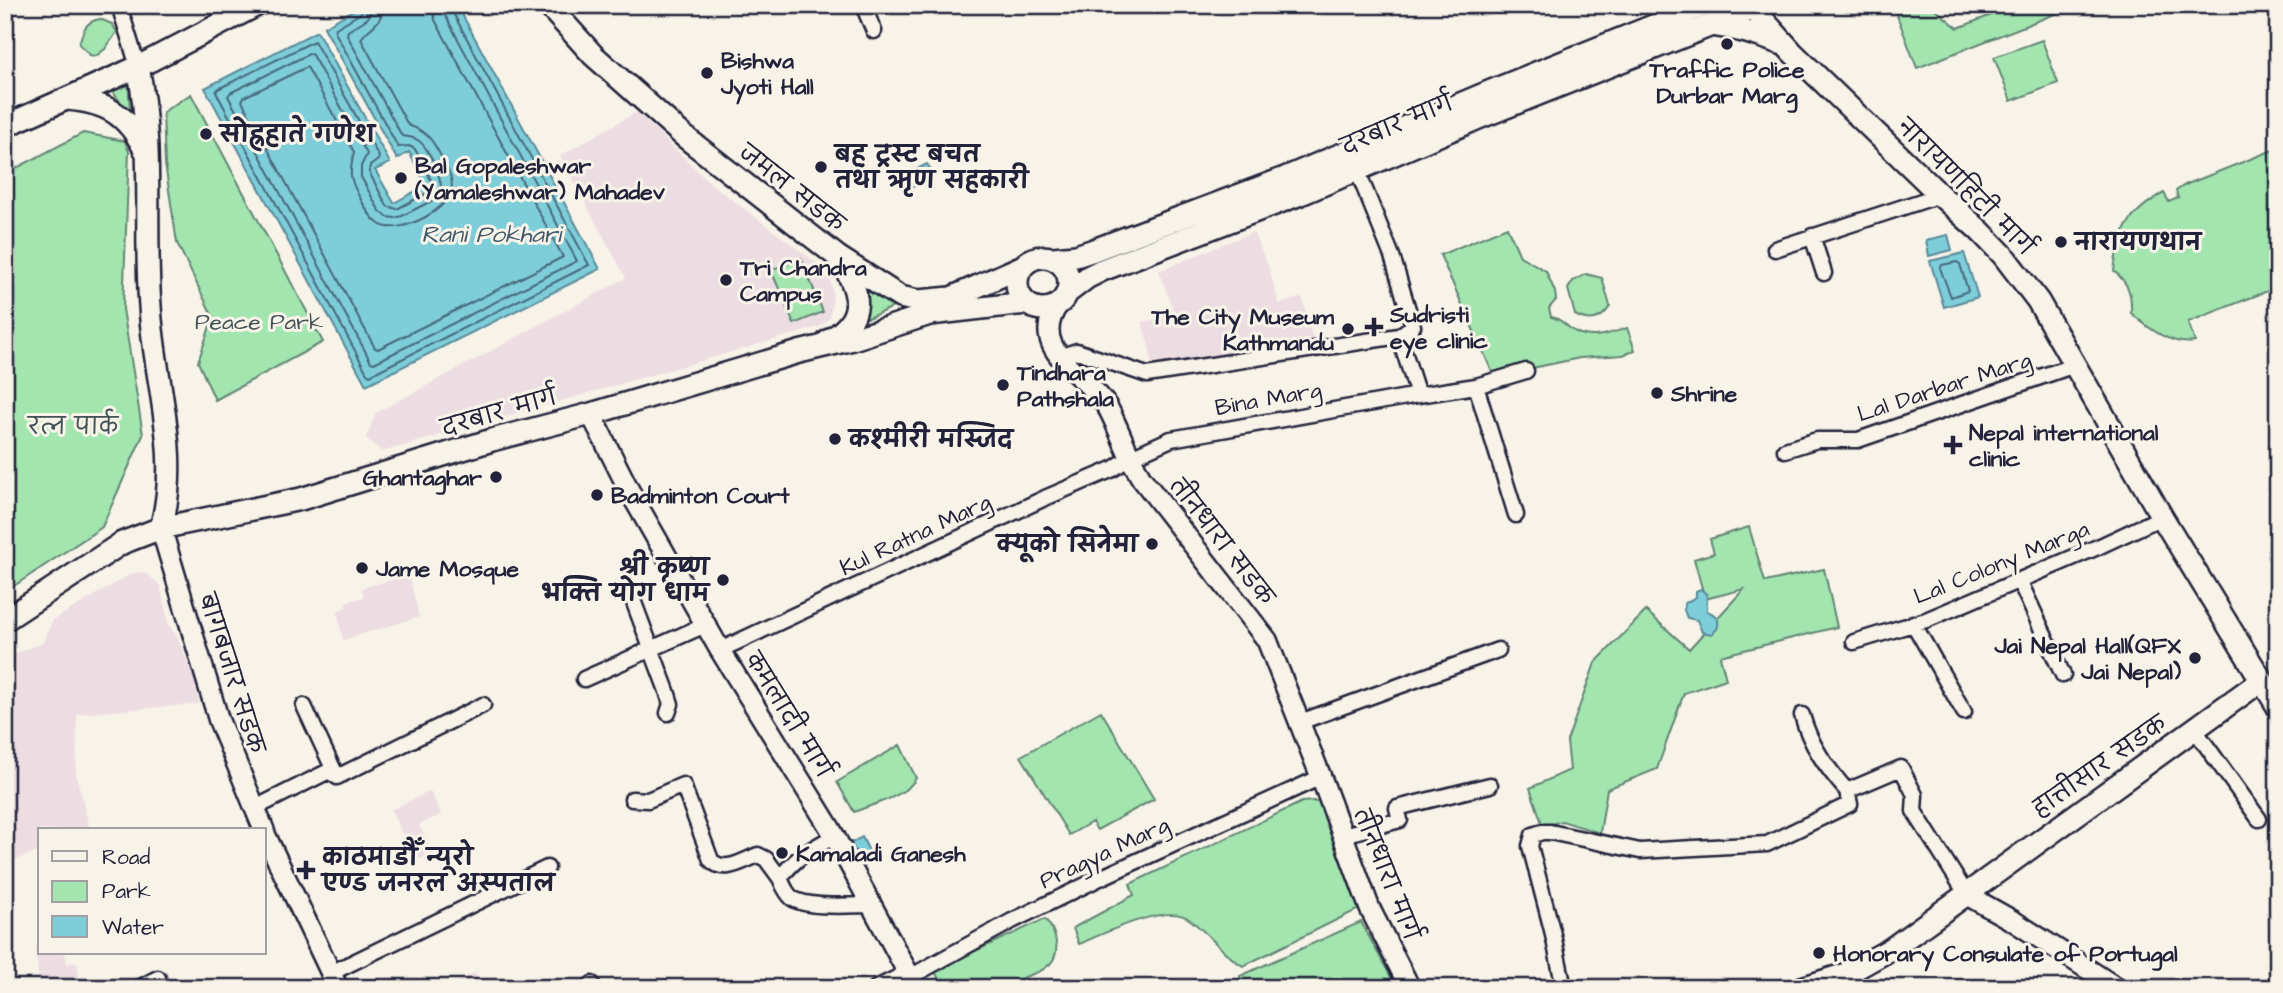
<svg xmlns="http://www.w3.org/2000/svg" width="2283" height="993" font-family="'Architects Daughter','Playpen Sans Deva',sans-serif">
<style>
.built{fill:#ecdde2}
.green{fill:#a2e5af;stroke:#628475;stroke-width:2}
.water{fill:#7eced9;stroke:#59899a;stroke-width:2}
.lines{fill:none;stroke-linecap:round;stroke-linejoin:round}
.shore{stroke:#47677a;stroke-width:2}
.street-casing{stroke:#22223b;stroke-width:19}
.secondary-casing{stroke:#22223b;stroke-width:24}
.primary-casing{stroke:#22223b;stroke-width:26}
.street{stroke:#f7f3e8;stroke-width:14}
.secondary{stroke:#f7f3e8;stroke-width:19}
.primary{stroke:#f7f3e8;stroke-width:21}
.poi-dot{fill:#22223b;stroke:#f7f3e8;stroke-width:2.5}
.labels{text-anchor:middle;stroke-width:6;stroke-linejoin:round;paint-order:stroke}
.poi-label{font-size:23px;font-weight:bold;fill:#22223b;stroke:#f7f3e8;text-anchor:start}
.street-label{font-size:23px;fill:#22223b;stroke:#f7f3e8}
.park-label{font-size:23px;fill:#425358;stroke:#f7f3e8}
.water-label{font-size:24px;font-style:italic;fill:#3e566a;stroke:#f7f3e8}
</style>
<rect width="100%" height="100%" fill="#f7f3e8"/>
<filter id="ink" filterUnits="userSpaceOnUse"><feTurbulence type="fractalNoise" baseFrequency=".0143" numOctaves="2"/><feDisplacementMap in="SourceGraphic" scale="14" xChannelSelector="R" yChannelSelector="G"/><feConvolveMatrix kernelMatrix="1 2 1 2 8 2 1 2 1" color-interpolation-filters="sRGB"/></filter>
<g filter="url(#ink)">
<!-- built -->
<path class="built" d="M637 112 711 184 818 264 827 273 831 283 833 295 830 318 819 327 382 452 366 438 376 413 626 278 560 156Z
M1253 232 1269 268 1279 304 1302 297 1314 344 1152 369 1150 350 1142 322 1175 315 1159 271Z
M142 572 148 575 160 585 169 625 177 637 195 681 199 704 77 714 76 774 90 830H40V851L11 861 5 860V657L43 643 53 620 131 574Z
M409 575 419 617 343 640 337 611 347 607 345 602 364 597 362 588Z
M430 791 441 814 419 825 433 853 415 861 391 810Z
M35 946H40V953H65L67 964 77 962 80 988H40Z
M475 973 482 988H445H446Z"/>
<!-- green -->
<path class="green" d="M1893 5H1930L1958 28 2017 5H2078L1917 68Z
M100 19 112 24 117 32 105 49 96 56 90 55 79 44C83 31 85 21 100 19Z
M2042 40 2058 83 2011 101 1994 57Z
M128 79 130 109 129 112 127 111 110 88Z
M191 94 323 342 215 400 198 362 213 317 177 243 165 164 163 112Z
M83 133 125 141 129 152 123 309 143 435 102 527 5 592V174Z
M2278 148V287L2188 322 2195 342C2171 346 2148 328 2131 313 2132 293 2128 283 2114 271 2118 232 2129 212 2164 193L2169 202 2178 198 2176 191 2185 185Z
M1507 227 1520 256 1546 271 1555 292 1556 300 1549 308 1551 317C1560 318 1564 324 1571 329 1588 342 1609 334 1627 328L1635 350 1623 355 1580 358 1494 376 1440 255Z
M801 258 823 312 794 324 771 270Z
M1586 274 1602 278 1610 306C1602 320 1590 323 1575 315L1568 289 1573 281Z
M868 287 898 305 868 318 863 316Z
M1749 527 1765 582 1824 569 1837 627 1720 656 1726 679 1684 693 1657 769 1607 789 1600 833 1562 821 1543 826 1530 788 1570 770 1567 741 1595 663 1646 611 1689 649 1744 589 1705 599 1694 559 1714 553 1710 539Z
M1101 711 1154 799 1097 830 1092 822 1069 835 1021 756Z
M900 745 916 778C906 797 873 804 854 812L837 782Z
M1313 801 1323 804 1361 908 1243 966C1222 954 1209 933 1189 919 1167 902 1103 934 1079 944L1073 928 1134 895 1130 884 1302 802Z
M1045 919C1057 932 1063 957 1045 968 1039 973 1031 974 1025 977 1018 980 1012 987 1006 988 986 991 964 988 944 988L934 970Z
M1361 922 1397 988H1241L1240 976Z"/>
<!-- water -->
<path class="water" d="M362 5H457L600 269 366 385 205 88 317 31 390 163 375 170 394 203 426 185 409 152 397 159 324 27Z
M927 164 934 174 906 190 899 178Z
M1948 235 1952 250 1929 256 1926 240Z
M1964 253 1978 297 1944 307 1930 261Z
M1701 589 1707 595V611C1715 614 1721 619 1717 629L1712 634 1702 632 1697 620 1687 618 1684 610 1685 603 1696 597V591Z
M862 837 873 859 860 866 849 844Z"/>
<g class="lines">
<!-- shore -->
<path class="shore" d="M364 5 361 13 336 28 335 32 398 147 409 146 415 149 432 182V187L429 192 397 209 387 206 369 172 370 166 378 160 379 157 314 41 218 89 216 92 367 373 370 375 589 265 452 11 451 5
M373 5 368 18 348 31 347 35 402 136C407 137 414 137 419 141 428 147 442 178 441 189L435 199 402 216 395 218 387 217 379 210 361 177V166L367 154 311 53 230 93 228 96 371 362 374 363 577 261 445 15 443 5
M383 5C382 27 369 25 361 39L408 125C430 133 433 141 444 162 449 172 454 181 451 192 445 212 397 236 379 224 370 218 365 207 360 198 349 178 349 174 354 152L307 67 244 97 242 101 375 348 378 349 563 257 435 20 432 5
M1957 262 1960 264 1968 291 1951 297 1940 268 1942 265Z"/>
<!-- street casing -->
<g class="street-casing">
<path id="street" d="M119 5 138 67
M863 5 874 31
M1357 170 1392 256 1413 326 1399 336 1418 395 1476 386 1526 371
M1812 236 1824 273
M1775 249 1940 195
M1059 357 1077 351 1147 375 1399 336
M1476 386 1516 515
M1785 450 1817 440H1858L2075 365
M2019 580 2063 675
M630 592 667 691 671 704 668 713
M1913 623 1964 712
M1854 642 1926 620 2100 546 2162 517
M720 650 1045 498 1113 469 1129 458 1171 439 1418 395
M584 679 705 625
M304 706 337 777
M1802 715C1810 745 1827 768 1847 791
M1300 722 1498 650
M2195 730 2259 819
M632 799 648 800 683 785 711 860C724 874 742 861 758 855L766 859 780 878
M253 809 329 771 337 777 483 705
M1343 835 1400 820 1397 808 1490 785
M835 836C811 849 796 857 780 878 783 885 786 893 792 898 807 909 853 905 872 905
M331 973 547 868
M910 977 1012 921 1100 878 1321 777
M592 984 594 988
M139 988 158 978
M876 988 909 972
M1564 988 1552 930 1530 846 1533 835 1542 832H1550L1640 851 1767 844 1850 804 1847 791 1901 768 1915 795 1914 811 1967 895"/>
</g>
<!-- secondary casing -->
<g class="secondary-casing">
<path id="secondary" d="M1059 303C1024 352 1089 373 1109 410 1121 433 1128 457 1142 479L1267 640 1321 777 1370 909 1410 988
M591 414 630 492 720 650 830 828 916 988
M161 528 219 721 264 830
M264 832 338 988
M1967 895 2015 922 2117 988"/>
</g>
<!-- primary casing -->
<g class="primary-casing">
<path id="primary" d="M548 5 593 55 685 137 838 257 900 297 918 301 951 298 1021 267
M1750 5 1792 52 1940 195 1979 230 2003 255 2038 301 2162 517 2278 707
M1712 25C1736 28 1757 34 1779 43
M138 67C154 145 144 227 150 306 154 382 182 452 161 528
M67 99C106 102 127 114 145 150
M5 126 138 67 257 5
M1017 283a26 26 0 1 1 52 0a26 26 0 1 1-52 0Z
M1053 258 1076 256 1094 250 1285 178 1489 92 1705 5
M1067 293 1088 277 1102 270 1303 193 1476 119 1752 9
M828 341C866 319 862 294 840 260
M5 620 122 543 161 528 301 499 492 440 591 414 799 352 853 339 930 314 1026 303
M1802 988 1846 974 1891 949 2262 680"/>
</g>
<!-- street -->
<use href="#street" class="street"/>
<!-- secondary -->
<use href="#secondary" class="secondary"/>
<!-- primary -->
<use href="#primary" class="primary"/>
</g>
</g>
<!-- markers -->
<g class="poi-dot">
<circle cx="1727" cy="44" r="7"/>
<circle cx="707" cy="73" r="7"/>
<circle cx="206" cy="134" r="7"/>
<circle cx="821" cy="167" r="7"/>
<circle cx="401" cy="178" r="7"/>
<circle cx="2061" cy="242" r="7"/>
<circle cx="726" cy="280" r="7"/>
<path d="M1370.5 316.5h7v7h7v7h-7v7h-7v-7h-7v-7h7z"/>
<circle cx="1348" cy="329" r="7"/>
<circle cx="1003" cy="385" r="7"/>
<circle cx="1657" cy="393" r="7"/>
<circle cx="835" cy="439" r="7"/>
<path d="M1949.5 434.5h7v7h7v7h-7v7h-7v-7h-7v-7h7z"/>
<circle cx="496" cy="477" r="7"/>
<circle cx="597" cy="495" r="7"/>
<circle cx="1152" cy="544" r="7"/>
<circle cx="362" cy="568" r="7"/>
<circle cx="723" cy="580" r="7"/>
<circle cx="2195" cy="658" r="7"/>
<circle cx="782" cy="853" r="7"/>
<path d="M302.5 859.5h7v7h7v7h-7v7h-7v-7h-7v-7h7z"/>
<circle cx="1819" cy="953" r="7"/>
</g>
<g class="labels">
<!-- poi labels -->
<g class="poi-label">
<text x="721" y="68">Bishwa<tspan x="721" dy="26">Jyoti Hall</tspan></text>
<text x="1727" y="77" text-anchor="middle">Traffic Police<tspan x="1727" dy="26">Durbar Marg</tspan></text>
<text x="220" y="142">सोह्रहाते गणेश</text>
<text x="835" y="162">बहु ट्रस्ट बचत<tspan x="835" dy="26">तथा ऋण सहकारी</tspan></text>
<text x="415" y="173">Bal Gopaleshwar<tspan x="415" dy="26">(Yamaleshwar) Mahadev</tspan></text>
<text x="2075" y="250">नारायणथान</text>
<text x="740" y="275">Tri Chandra<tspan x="740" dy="26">Campus</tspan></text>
<text x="1390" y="322">Sudristi<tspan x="1390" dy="26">eye clinic</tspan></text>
<text x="1334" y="324" text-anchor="end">The City Museum<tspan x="1334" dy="26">Kathmandu</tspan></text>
<text x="1017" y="380">Tindhara<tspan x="1017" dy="26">Pathshala</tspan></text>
<text x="1671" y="401">Shrine</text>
<text x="1969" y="440">Nepal international<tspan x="1969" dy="26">clinic</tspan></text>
<text x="849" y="447">कश्मीरी मस्जिद</text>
<text x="482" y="485" text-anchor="end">Ghantaghar</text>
<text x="611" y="503">Badminton Court</text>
<text x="1138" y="552" text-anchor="end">क्यूको सिनेमा</text>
<text x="709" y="575" text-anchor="end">श्री कृष्ण<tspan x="709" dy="26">भक्ति योग धाम</tspan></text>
<text x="376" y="576">Jame Mosque</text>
<text x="2181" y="653" text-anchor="end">Jai Nepal Hall(QFX<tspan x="2181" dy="26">Jai Nepal)</tspan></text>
<text x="796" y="861">Kamaladi Ganesh</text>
<text x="322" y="865">काठमाडौँ न्यूरो<tspan x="322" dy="26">एण्ड जनरल अस्पताल</tspan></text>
<text x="1833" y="961">Honorary Consulate of Portugal</text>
</g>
<!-- street labels -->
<g class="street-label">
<text transform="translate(1397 124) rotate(-23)" y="8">दरबार मार्ग</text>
<text transform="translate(1966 187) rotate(45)" y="8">नारायणहिटी मार्ग</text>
<text transform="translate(792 188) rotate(38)" y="8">जमल सडक</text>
<text transform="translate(1944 386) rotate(-18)" y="8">Lal Darbar Marg</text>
<text transform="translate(1268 398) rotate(-10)" y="8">Bina Marg</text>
<text transform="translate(499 412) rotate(-16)" y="8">दरबार मार्ग</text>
<text transform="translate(915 534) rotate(-25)" y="8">Kul Ratna Marg</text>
<text transform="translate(1222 541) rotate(52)" y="8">तीनधारा सडक</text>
<text transform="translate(2001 562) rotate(-22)" y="8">Lal Colony Marga</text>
<text transform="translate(232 673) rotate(72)" y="8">बागबजार सडक</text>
<text transform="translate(789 715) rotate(58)" y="8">कमलादी मार्ग</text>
<text transform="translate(2099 766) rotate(-35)" y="8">हात्तीसार सडक</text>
<text transform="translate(1104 852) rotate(-25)" y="8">Pragya Marg</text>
<text transform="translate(1387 874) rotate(68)" y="8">तीनधारा मार्ग</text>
</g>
<!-- park labels -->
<g class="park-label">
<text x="259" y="329">Peace Park</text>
<text x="73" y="434">रत्न पार्क</text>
</g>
<!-- water labels -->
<g class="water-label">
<text x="491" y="242">Rani Pokhari</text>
</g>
</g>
<!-- margin -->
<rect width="2283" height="993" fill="none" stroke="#f7f3e8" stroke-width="28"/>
<rect x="14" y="14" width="2255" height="965" fill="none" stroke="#22223b" stroke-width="2.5" filter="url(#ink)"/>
<!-- legend -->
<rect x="38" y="828" width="228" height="126" fill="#f7f3e8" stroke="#a29fa3" stroke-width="2"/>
<rect x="52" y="851" width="35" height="10" fill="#f7f3e8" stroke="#a29fa3" stroke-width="2"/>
<text x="102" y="864" font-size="21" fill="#22223b">Road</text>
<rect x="52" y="881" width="35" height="21" fill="#a2e5af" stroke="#a29fa3" stroke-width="2"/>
<text x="102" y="898" font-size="21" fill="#22223b">Park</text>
<rect x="52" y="916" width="35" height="21" fill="#7eced9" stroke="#a29fa3" stroke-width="2"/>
<text x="102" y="934" font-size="21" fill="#22223b">Water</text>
</svg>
